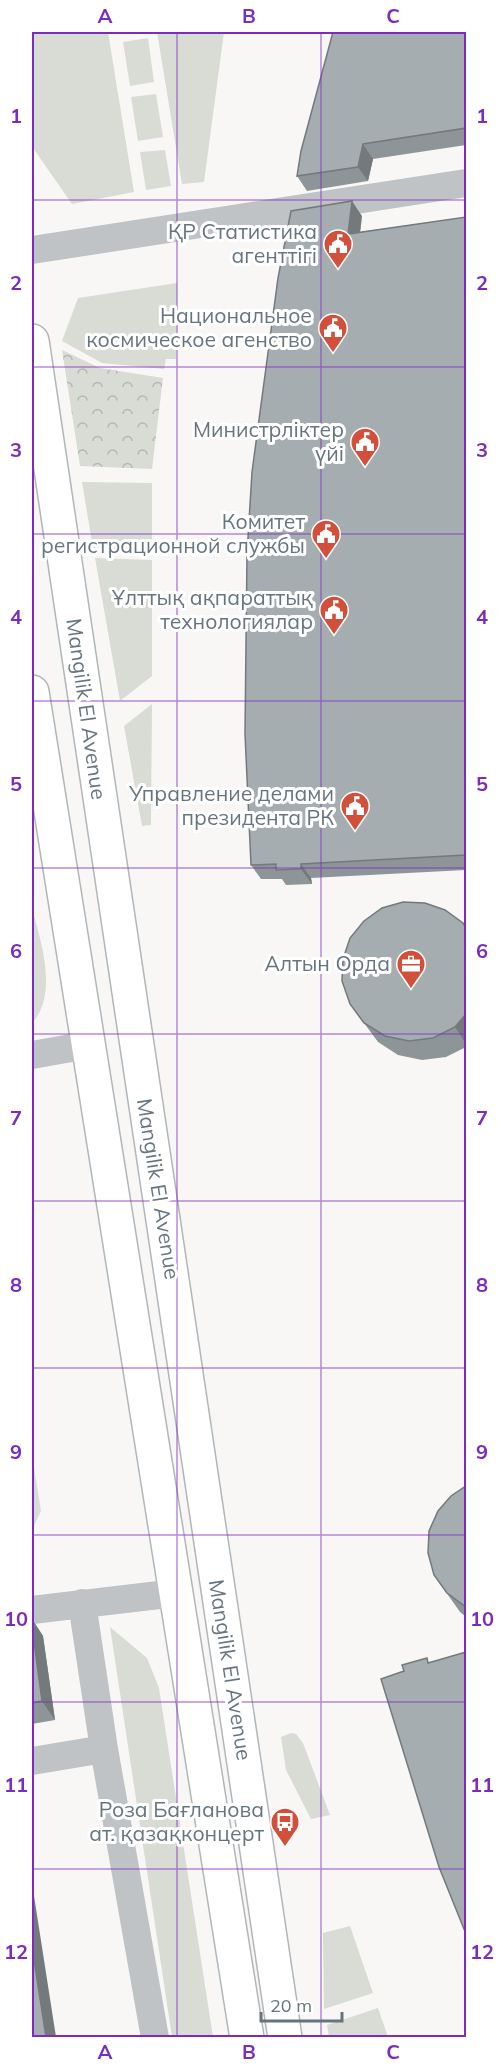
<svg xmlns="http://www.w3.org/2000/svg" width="498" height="2069" font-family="Mulish,sans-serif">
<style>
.green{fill:#d8dcd5}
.forest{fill:url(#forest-crowns)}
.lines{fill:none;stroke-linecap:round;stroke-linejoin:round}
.major-casing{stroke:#b1b6b9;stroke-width:36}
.minor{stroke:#bfc3c6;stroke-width:28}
.major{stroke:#fff;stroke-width:33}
.wall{fill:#8e9598}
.shaded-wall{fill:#74797c}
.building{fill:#a5adb1;stroke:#74797c;stroke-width:1.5}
.grid{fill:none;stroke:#7b2cbf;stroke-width:1.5;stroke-opacity:0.55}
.labels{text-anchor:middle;stroke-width:6;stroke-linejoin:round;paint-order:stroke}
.poi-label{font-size:21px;fill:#66757d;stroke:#fff;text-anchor:end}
.street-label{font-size:21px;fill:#66757d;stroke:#fff}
.neatline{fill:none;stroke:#7b2cbf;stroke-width:2}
.grid-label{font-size:20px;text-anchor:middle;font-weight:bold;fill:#7b2cbf}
</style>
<defs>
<pattern id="forest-crowns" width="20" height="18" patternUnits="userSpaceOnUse" patternTransform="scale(1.5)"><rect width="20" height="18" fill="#d8dcd5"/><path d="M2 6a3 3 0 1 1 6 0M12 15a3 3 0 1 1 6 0" fill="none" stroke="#b3b7b2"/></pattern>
</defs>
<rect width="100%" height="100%" fill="#f8f7f5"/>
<!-- green -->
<path class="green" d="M32 32H108L134 192 72 204 33 148Z
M157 32H224L204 182 182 184Z
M148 38 154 82 130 86 123 42Z
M156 94 163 137 138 141 131 97Z
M165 150 171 186 146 190 140 152Z
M177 283 176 359H166L164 369 102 363 62 341 78 298Z
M82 482 152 483V550L93 548Z
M95 558 152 560V676L120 701Z
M152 704 151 825 142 826 124 726Z
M32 908C41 942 58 993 33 1022Z
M32 1455 41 1511 32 1530Z
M110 1627 147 1658 159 1688 213 2037H172Z
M291 1733 296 1734 303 1743 330 1815 311 1819 286 1770 281 1737Z
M350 1926 373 1993 324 2009 323 1933Z
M378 2008 388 2037H329L327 2025Z"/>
<!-- forest -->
<path class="forest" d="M62 350 100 368 163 378 152 469 80 466Z"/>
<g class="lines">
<!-- major casing -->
<g class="major-casing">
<path id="major" d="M32 341 285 2038
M32 692 247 2038"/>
</g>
<!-- minor -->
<path class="minor" d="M32 250 466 183
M32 1055 88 1045
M82 1603 104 1749 155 2038
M32 1610 176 1593
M32 1761 104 1749"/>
<!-- major -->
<use href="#major" class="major"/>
</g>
<!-- wall -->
<path class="wall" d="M466 32V145L373 159 368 181 307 191 297 176Z
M362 216 360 232 466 217V870L311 878 312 884 286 885 282 879H261L251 865Z
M466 928V1047L446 1057 422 1060 398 1055 378 1042 350 1004Z
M466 1486V1617L460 1612 434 1575Z
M32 1619 43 1636 55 1720 32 1724Z"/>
<!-- shaded-wall -->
<path class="shaded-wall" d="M363 144 373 159 368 181 358 167Z
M352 201 362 216 358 249 348 234Z
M301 864 311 878 312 884 301 869Z
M466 1014V1044L455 1027Z
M32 1619 43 1636 55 1720 42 1701 32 1627Z
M32 1883 56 2037H46L32 1947Z"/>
<!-- building -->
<path class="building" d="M333 32H466V128L363 144 358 167 297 176 301 151Z
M352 201 348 234 466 217V855L301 864V869L276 870V864L251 865 245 734 247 554 252 472 278 278 291 211Z
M403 902 425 903 445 910 463 923 466 928V1014L455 1027 433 1038 409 1041 385 1036 364 1023 350 1004 342 981 343 959 350 938 364 921 382 908Z
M466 1486V1607L447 1593 434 1575 428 1553 429 1531 438 1511 451 1496Z
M32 1627 42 1701 32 1703Z
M466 1652V1934L439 1867 381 1679 404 1671 402 1665 427 1658 428 1663Z
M32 1947 46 2037H32Z"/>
<!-- grid -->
<path class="grid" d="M177 32V2038M321 32V2038M32 200H466M32 367H466M32 534H466M32 701H466M32 868H466M32 1034H466M32 1201H466M32 1368H466M32 1535H466M32 1702H466M32 1869H466"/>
<!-- icons -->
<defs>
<g id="civic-pin" transform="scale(1.5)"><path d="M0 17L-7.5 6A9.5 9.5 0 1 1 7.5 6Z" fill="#d2503b" stroke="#fff"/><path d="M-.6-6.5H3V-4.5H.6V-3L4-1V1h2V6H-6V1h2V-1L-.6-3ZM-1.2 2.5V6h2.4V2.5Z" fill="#fff"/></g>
<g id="office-pin" transform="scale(1.5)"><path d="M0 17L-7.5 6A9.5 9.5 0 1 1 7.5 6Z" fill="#d2503b" stroke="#fff"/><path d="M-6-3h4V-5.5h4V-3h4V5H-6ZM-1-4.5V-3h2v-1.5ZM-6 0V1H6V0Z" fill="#fff"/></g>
<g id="bus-pin" transform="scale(1.5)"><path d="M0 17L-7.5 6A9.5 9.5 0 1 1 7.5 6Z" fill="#d2503b" stroke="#fff"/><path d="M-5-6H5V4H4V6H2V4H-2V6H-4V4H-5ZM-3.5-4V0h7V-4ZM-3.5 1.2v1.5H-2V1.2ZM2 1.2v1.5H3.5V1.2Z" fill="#fff"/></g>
</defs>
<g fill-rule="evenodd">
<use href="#civic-pin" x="338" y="244"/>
<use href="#civic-pin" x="333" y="328"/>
<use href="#civic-pin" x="365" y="442"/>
<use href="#civic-pin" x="326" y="534"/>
<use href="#civic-pin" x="334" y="610"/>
<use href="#civic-pin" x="355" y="806"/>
<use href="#office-pin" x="411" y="964"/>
<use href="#bus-pin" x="285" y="1822"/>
</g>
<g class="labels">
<!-- poi labels -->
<g class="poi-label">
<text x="317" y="239">ҚР Статистика<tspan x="317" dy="24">агенттігі</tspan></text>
<text x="312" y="323">Национальное<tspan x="312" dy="24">космическое агенство</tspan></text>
<text x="344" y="437">Министрліктер<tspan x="344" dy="24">үйі</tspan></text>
<text x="305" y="529">Комитет<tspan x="305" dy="24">регистрационной службы</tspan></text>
<text x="313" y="605">Ұлттық ақпараттық<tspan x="313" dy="24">технологиялар</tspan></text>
<text x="334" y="801">Управление делами<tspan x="334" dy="24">президента РК</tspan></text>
<text x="390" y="971">Алтын Орда</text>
<text x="264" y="1817">Роза Бағланова<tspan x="264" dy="24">ат. қазақконцерт</tspan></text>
</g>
<!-- street labels -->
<g class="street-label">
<text transform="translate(86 709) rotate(82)" y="7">Mangilik El Avenue</text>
<text transform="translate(158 1189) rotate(81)" y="7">Mangilik El Avenue</text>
<text transform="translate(230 1670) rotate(81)" y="7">Mangilik El Avenue</text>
</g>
</g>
<!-- border -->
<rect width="498" height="2069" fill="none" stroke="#ffffff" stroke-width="66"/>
<!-- scale -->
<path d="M261 2012v9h81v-9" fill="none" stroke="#66757d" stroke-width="3"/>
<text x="270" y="2012" font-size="18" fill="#66757d" stroke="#ffffff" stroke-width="4.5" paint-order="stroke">20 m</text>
<rect x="33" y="33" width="432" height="2003" class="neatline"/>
<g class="grid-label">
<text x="105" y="23">A</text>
<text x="249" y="23">B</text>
<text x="393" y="23">C</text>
<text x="16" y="123">1</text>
<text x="482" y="123">1</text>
<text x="16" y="290">2</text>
<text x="482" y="290">2</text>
<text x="16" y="457">3</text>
<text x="482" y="457">3</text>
<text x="16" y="624">4</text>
<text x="482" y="624">4</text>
<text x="16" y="791">5</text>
<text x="482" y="791">5</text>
<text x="16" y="958">6</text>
<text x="482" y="958">6</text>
<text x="16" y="1125">7</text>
<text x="482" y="1125">7</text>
<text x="16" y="1292">8</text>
<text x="482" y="1292">8</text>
<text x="16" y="1459">9</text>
<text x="482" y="1459">9</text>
<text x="16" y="1626">10</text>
<text x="482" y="1626">10</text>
<text x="16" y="1792">11</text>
<text x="482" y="1792">11</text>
<text x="16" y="1959">12</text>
<text x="482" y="1959">12</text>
<text x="105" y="2059">A</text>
<text x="249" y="2059">B</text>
<text x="393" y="2059">C</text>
</g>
</svg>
